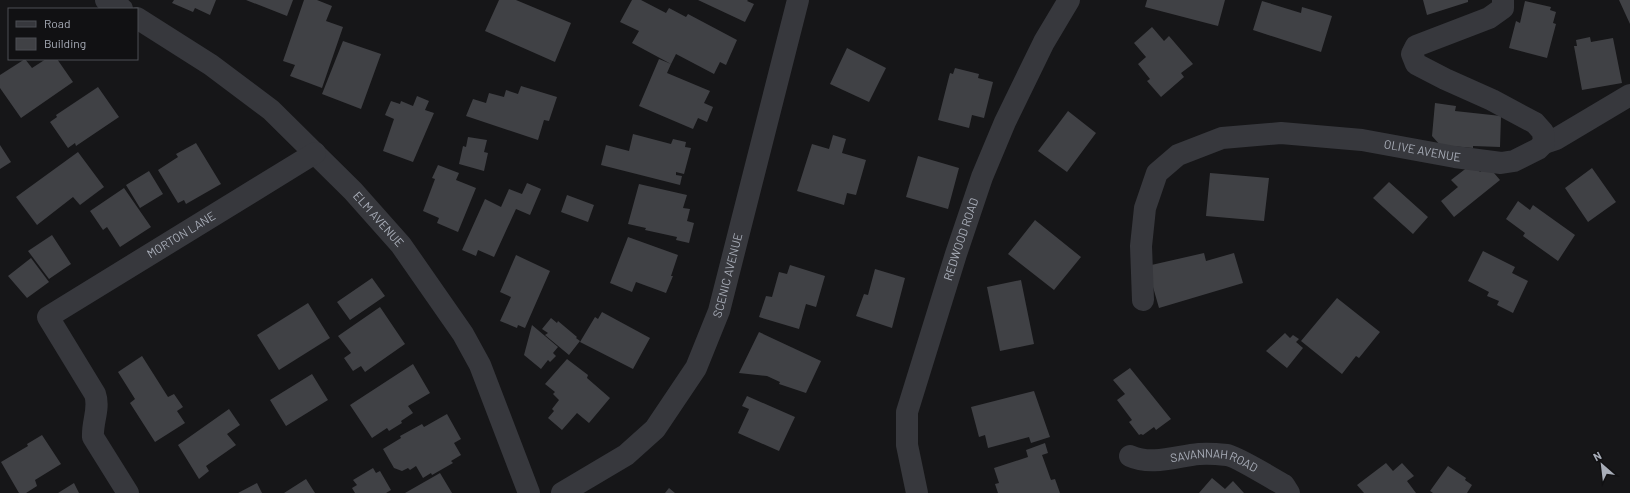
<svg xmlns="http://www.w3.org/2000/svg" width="1630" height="493" font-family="Barlow,sans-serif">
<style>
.building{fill:#404145}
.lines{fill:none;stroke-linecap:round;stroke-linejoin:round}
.minor{stroke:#37383d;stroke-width:22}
.labels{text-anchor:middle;stroke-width:3;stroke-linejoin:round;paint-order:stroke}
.street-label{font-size:12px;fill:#a8adb8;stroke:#111113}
</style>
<rect width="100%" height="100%" fill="#161618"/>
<!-- building -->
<path class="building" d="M174 0H216L210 15 195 8 193 12 172 3Z
M246 0H293L287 16Z
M304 0H317L332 6 326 21 343 27 322 88 290 76 295 65 283 61Z
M499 0H516L571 23 555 62 485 31Z
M632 0H641L666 13 669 8 686 17 688 14 737 40 726 65 720 62 714 74 676 54 671 64 632 43 639 31 620 22Z
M698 0H748L747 1 754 4 745 22Z
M1147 0H1225L1218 26 1145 7Z
M1423 0H1468V2L1427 15Z
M1619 0H1630V24Z
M1262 1 1301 13 1302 7 1332 16 1321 52 1253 30Z
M1525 1 1551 7 1550 10 1556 12 1553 23 1556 24 1547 58 1509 48 1516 21 1520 23Z
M1152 27 1164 41 1169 36 1193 64 1181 73 1184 77 1161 97 1147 81 1150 79 1138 64 1146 57 1134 43Z
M1590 37 1591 42 1613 38 1622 83 1582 90 1574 46H1577L1576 40Z
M343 41 381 54 361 109 322 94Z
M847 48 886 68 869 102 830 84Z
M25 59 32 68 46 59H57L73 82 21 118 0 88V75Z
M659 59 671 64 667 73 710 91 704 103 713 107 707 122 698 118 693 129 639 106Z
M955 68 979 74 978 78 993 82 984 118 972 115 969 128 938 120 950 73 953 74Z
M521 86 557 97 549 121 544 120 538 140 466 116 473 99 486 103 489 93 504 97 506 90 518 94Z
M98 87 119 117 76 146 75 143 68 148 50 122 57 117 56 115Z
M417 96 429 101 425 110 434 113 413 162 383 151 394 119 385 115 391 101 400 104 401 101 413 106Z
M1435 103 1456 106 1455 111 1501 116 1500 147 1473 146V148L1440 145 1432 136Z
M1068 111 1096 133 1067 172 1038 151Z
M633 134 671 144 673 139 686 142 685 147 691 148 684 174 676 172V175L682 176 680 185 601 165 606 145 629 151Z
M833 135 846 139 842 153 866 160 856 195 847 193 844 205 797 191 812 144 829 149Z
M468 137 487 140 484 152 488 153 484 171 459 164 463 146 466 147Z
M196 143 221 184 186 204 184 200 178 203 158 170 178 157 176 154Z
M0 145 11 162 0 169Z
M78 152 104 187 80 205 73 197 37 225 16 197Z
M918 156 959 168 948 209 906 197Z
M1473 163 1480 172 1488 166 1500 180 1454 217 1441 201 1458 187 1451 180Z
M438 165 459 173 456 180 476 188 458 232 437 223 439 218 423 211 435 179 432 178Z
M1592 168 1616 202 1588 222 1565 188Z
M149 171 163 194 140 208 126 185Z
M1210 173 1269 178 1264 221 1206 216Z
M1389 182 1428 217 1413 234 1373 198Z
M527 183 541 189 530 215 516 209 494 257 478 250 476 256 462 250 485 199 501 207 509 189 522 194Z
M639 184 687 195 683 208 690 209 687 221 694 223 689 243 676 240 677 237 645 230 646 228 628 224Z
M124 188 151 227 120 247 107 227 103 230 90 211Z
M567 195 594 205 588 222 561 212Z
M1518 201 1530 210 1533 205 1575 235 1558 261 1523 236 1525 233 1506 219Z
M1035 220 1081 257 1054 290 1008 254Z
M52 235 71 264 49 279 28 251Z
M628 237 678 255 671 276H673L666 293 636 282 632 292 610 283Z
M1483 251 1515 267 1512 273 1528 281 1513 313 1497 305 1499 301 1487 296 1489 292 1468 281Z
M1204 253 1206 261 1234 253 1243 283 1159 308 1147 266Z
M516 255 550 271 525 328 518 325 517 328 500 321 511 297 500 292Z
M31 258 49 282 27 298 8 276Z
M790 265 825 276 816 307 806 304 799 329 759 317 766 296 772 297 779 272 787 274Z
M875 269 905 278 892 328 856 316 864 294 868 295Z
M372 278 385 296 350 320 337 302Z
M1021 280 1034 344 1000 351 987 287Z
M1337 298 1380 332 1359 358 1356 356 1342 374 1301 341Z
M308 303 330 338 279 370 257 335Z
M380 307 405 344 365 372 361 366 353 371 344 358 351 353 338 336Z
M602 312 650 338 633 369 580 342 595 317 598 319Z
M551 318 557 323 558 321 577 337 576 338 580 341 569 355 545 335 548 333 542 329Z
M532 325 558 347 553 353 556 356 550 362 548 360 541 369 524 355Z
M759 332 821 361 806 393 779 384 780 382 767 376 739 373Z
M1285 333 1290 338 1293 335 1299 339 1296 342 1303 348 1287 368 1266 351Z
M142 356 168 397 174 394 183 407 177 411 185 423 155 442 130 403 135 399 118 372Z
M567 359 588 375 587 378 610 398 589 423 577 413 562 430 548 418 554 411 552 409 559 400 553 394 555 392 545 384Z
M413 364 430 393 408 406 413 413 401 421 402 423 389 431 387 428 372 438 350 405Z
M1130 368 1171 419 1156 430 1154 427 1143 435 1141 434 1139 435 1129 422 1132 420 1117 400 1125 394 1113 380Z
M312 374 328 400 286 426 270 400Z
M1034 391 1050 437 1031 443 1029 437 988 448 985 435 979 437 971 407Z
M747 396 795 417 779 451 738 433 749 409 742 406Z
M229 409 240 425 227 434 236 445 206 466 209 471 199 479 178 445Z
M447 414 461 439 454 443 461 455 451 461 453 463 432 475 431 473 423 478 416 466 410 470 408 468 402 471 394 468 383 449 401 438 400 436 422 424 424 427Z
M42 435 61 464 35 480 37 486 26 493H19L1 462 28 446 27 444Z
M1045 443 1048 453 1042 455 1051 480 1055 479 1060 493H998L995 484 999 483 994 468 1028 457 1026 450Z
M1386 463 1393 471 1402 463 1414 476 1407 481 1416 493H1364L1357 485Z
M1448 466 1466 478 1465 480 1472 485 1467 493H1433L1430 491Z
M373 468 376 473 380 471 391 490 386 493H355L352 488 357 485 353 480Z
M440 473 452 493H405Z
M1212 478 1225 489 1233 481 1244 493H1199Z
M306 479 315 493H284Z
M74 483 79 493H58Z
M257 483 262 493H238Z
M669 488 675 493H665Z"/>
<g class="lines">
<!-- minor -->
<g class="minor">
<path d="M106 0 122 9"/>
<path id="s1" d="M137 18 211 65 271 110 353 191 401 245 463 334 480 365 529 493"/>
<path d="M1544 143 1556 139 1630 95"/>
<path id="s2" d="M1143 300 1141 246 1145 208 1157 173 1178 155 1222 138 1281 133 1362 140 1455 157 1501 163 1514 161 1538 149 1544 143 1543 132 1535 123 1492 100 1445 79 1416 64 1412 54 1416 46 1489 18 1503 8V0"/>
<path id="s3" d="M1130 456C1152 466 1177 456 1199 454 1208 453 1218 454 1227 455 1236 456 1273 479 1284 485L1289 493"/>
<path id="s4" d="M128 493 93 437C92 422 100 408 95 394L48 317 315 153"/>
<path id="s5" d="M562 493 626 455 655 429 696 368 719 311 798 0"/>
<path id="s6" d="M917 493 907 445V412L956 254 982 177 1005 122 1044 42 1069 0"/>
</g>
</g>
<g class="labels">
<!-- street labels -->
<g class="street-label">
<text dy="4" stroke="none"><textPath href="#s2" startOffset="406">OLIVE AVENUE</textPath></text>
<text dy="4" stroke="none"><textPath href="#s1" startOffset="316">ELM AVENUE</textPath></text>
<text dy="4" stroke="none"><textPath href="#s4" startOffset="356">MORTON LANE</textPath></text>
<text dy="4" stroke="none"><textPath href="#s6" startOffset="263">REDWOOD ROAD</textPath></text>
<text dy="4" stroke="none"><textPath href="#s5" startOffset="285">SCENIC AVENUE</textPath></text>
<text dy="4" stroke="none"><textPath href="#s3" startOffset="86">SAVANNAH ROAD</textPath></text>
</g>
</g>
<!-- legend -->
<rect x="8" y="8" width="130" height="52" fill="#111113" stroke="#4d4f55"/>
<rect x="16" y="21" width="20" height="6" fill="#37383d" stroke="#4d4f55"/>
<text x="44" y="28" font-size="12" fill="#a8adb8">Road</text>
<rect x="16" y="38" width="20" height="12" fill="#404145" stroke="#4d4f55"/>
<text x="44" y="48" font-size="12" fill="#a8adb8">Building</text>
<!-- north arrow -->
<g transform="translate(1602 465) rotate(332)" stroke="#111113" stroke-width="3" paint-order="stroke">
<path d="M0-3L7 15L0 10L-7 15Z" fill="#a8adb8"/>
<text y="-6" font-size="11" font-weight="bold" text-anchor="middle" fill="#a8adb8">N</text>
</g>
</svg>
